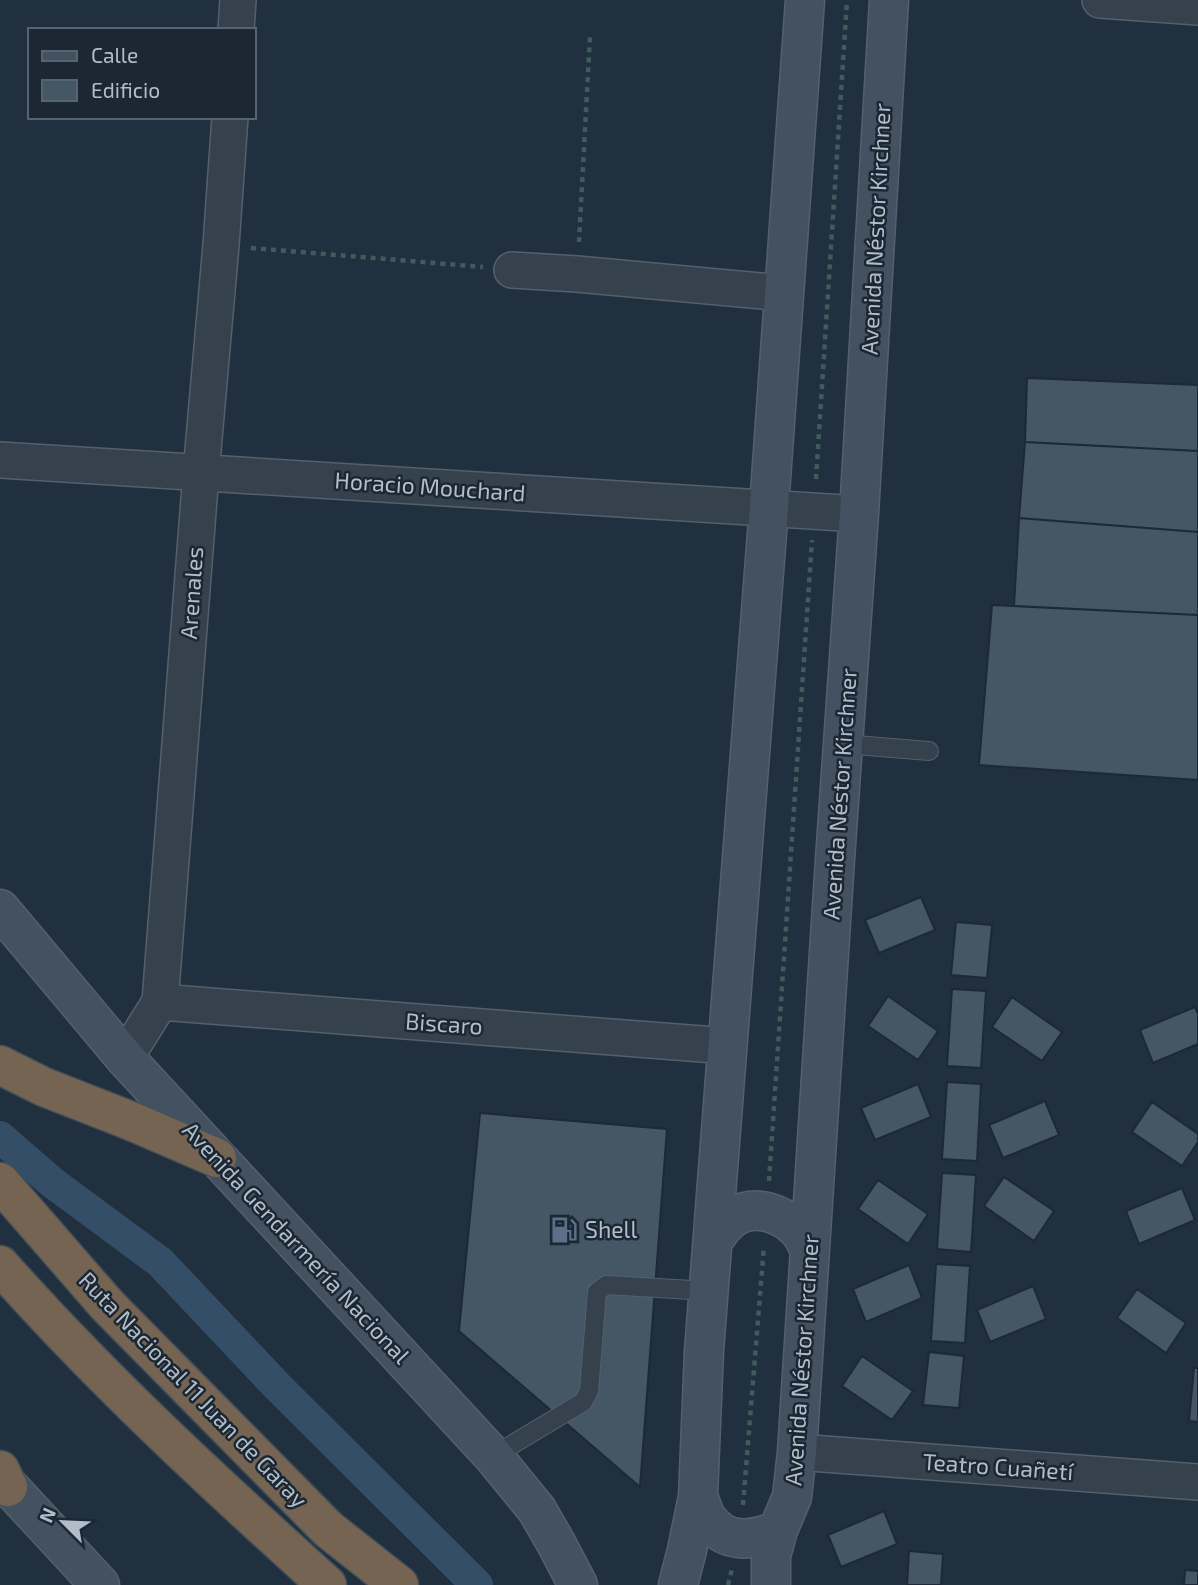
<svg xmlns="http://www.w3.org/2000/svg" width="1198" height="1585" font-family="'Exo 2',sans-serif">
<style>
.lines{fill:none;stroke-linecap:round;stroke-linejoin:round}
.canal{stroke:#344e67;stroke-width:32}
.building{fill:#455665;stroke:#1d2935;stroke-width:2}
.lane-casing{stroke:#54606c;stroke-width:20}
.street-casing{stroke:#54606c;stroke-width:38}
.secondary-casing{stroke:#54606c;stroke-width:41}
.highway-casing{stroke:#414d59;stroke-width:41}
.path{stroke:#415b5c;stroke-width:4.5;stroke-dasharray:5 5;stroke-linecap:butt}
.lane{stroke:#35424e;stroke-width:18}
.street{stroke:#35424e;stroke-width:35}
.secondary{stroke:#435161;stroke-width:38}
.highway{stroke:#756452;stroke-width:38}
.labels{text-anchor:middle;stroke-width:5;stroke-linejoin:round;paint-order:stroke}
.street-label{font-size:23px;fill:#b1bdc9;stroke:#1b2733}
.poi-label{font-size:23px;fill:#b1bdc9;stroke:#1b2733;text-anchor:start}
</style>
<rect width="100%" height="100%" fill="#21303e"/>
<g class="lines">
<!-- canal -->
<path class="canal" d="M0 1137 53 1183 160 1262 277 1386 477 1585"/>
</g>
<!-- building -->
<path class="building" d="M1027 378 1198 385V451L1025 442Z
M1025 442 1198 451V532L1019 518Z
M1019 518 1198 532V615L1014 606Z
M992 605 1198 615V780L979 765Z
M921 897 935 930 879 953 865 920Z
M956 922 992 925 987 978 951 975Z
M952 989 986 991 981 1068 947 1066Z
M888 996 938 1031 918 1060 868 1026Z
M1012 997 1062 1032 1042 1061 992 1027Z
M1195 1007 1198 1014V1044L1153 1063 1140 1030Z
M947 1082 981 1084 977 1161 942 1159Z
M918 1084 931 1117 875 1140 861 1108Z
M1045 1101 1059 1135 1003 1158 989 1125Z
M1152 1102 1198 1134V1142L1182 1166 1132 1132Z
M480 1113 667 1129 640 1487 459 1331Z
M942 1173 976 1175 971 1252 937 1249Z
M1004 1177 1054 1211 1034 1241 984 1206Z
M878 1180 928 1214 908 1244 858 1209Z
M1182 1188 1195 1220 1139 1244 1126 1211Z
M936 1264 970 1266 965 1343 931 1341Z
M909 1265 922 1298 866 1322 853 1289Z
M1033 1286 1046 1319 990 1342 977 1310Z
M1137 1289 1186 1323 1166 1353 1117 1318Z
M929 1352 964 1356 959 1408 923 1405Z
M862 1356 913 1391 892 1420 842 1386Z
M1194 1368H1198V1422L1189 1421Z
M884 1511 897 1544 841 1567 828 1535Z
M909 1551 943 1554 941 1585H907Z
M1185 1570 1198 1571V1585H1184Z"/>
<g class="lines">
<!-- lane casing -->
<g class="lane-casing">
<path id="lane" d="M843 744 929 751
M493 1456 583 1402 589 1391 597 1292 606 1285 709 1291"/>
</g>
<!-- street casing -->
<g class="street-casing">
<path id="street" d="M1100 0 1198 7
M236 30 238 0
M512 270 577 274 783 293
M0 460 859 514
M160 1002 728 1046
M125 1058 160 1002 201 473 221 245 230 117
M797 1452 1198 1482"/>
</g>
<!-- secondary casing -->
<g class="secondary-casing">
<path id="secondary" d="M0 909 125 1058 493 1456 537 1510 556 1543 578 1585
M713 1241C719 1232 725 1222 736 1216 756 1204 783 1214 798 1230 803 1235 806 1243 810 1250
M0 1477 100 1585
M698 1497C701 1503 703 1512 707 1518 725 1545 753 1541 778 1530
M678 1585 687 1550 698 1497 704 1351 769 507 805 0
M771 1585V1556L778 1530 792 1497 797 1452 835 859 859 514 889 0"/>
</g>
<!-- highway casing -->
<g class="highway-casing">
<path id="highway" d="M0 1065 44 1087 131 1121 217 1158
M0 1182 107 1305 328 1529 399 1585
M0 1265C101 1379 214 1483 327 1585
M0 1470 8 1487"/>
</g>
<!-- path -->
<path class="path" d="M579 242 590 36
M251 248 483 267
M816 479 847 0
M769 1181 812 540
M743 1505 764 1246
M728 1585 732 1569"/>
<!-- lane -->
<use href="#lane" class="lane"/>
<!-- street -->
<use href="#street" class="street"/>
<!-- secondary -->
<use href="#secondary" class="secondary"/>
<!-- highway -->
<use href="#highway" class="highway"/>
</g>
<!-- icons -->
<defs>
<g id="fuel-bare" transform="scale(2.1)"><path d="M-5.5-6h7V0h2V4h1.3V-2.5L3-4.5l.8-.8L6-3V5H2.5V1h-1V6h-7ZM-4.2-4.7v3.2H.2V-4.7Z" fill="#5c6f8a" stroke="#1b2733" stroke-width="2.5" paint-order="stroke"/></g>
</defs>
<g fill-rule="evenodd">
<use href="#fuel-bare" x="564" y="1230"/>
</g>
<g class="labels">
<!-- street labels -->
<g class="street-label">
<text transform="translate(876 229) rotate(-87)" y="8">Avenida Néstor Kirchner</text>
<text transform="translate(430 487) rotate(4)" y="8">Horacio Mouchard</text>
<text transform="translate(192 593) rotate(-86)" y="8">Arenales</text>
<text transform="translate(840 794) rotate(-86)" y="8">Avenida Néstor Kirchner</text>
<text transform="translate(444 1024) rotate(4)" y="8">Biscaro</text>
<text transform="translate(296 1243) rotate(47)" y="8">Avenida Gendarmería Nacional</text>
<text transform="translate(802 1360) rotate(-86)" y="8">Avenida Néstor Kirchner</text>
<text transform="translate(193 1390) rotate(46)" y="8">Ruta Nacional 11 Juan de Garay</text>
<text transform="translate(998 1467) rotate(4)" y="8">Teatro Cuañetí</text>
</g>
<!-- poi labels -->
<g class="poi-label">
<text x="585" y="1238">Shell</text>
</g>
</g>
<!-- legend -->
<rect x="28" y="28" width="228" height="91" fill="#1b2733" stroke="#57636f" stroke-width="2"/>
<rect x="42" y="51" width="35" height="10" fill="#435161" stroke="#57636f" stroke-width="2"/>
<text x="91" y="63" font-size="21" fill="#b1bdc9">Calle</text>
<rect x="42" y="80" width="35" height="21" fill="#455665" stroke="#57636f" stroke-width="2"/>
<text x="91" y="98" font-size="21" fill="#b1bdc9">Edificio</text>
<!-- north arrow -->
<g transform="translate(63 1522) rotate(294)" stroke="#1b2733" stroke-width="5" paint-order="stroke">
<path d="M0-5L12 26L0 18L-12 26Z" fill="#b1bdc9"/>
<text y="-10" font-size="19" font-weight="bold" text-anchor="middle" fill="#b1bdc9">N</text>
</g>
</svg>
